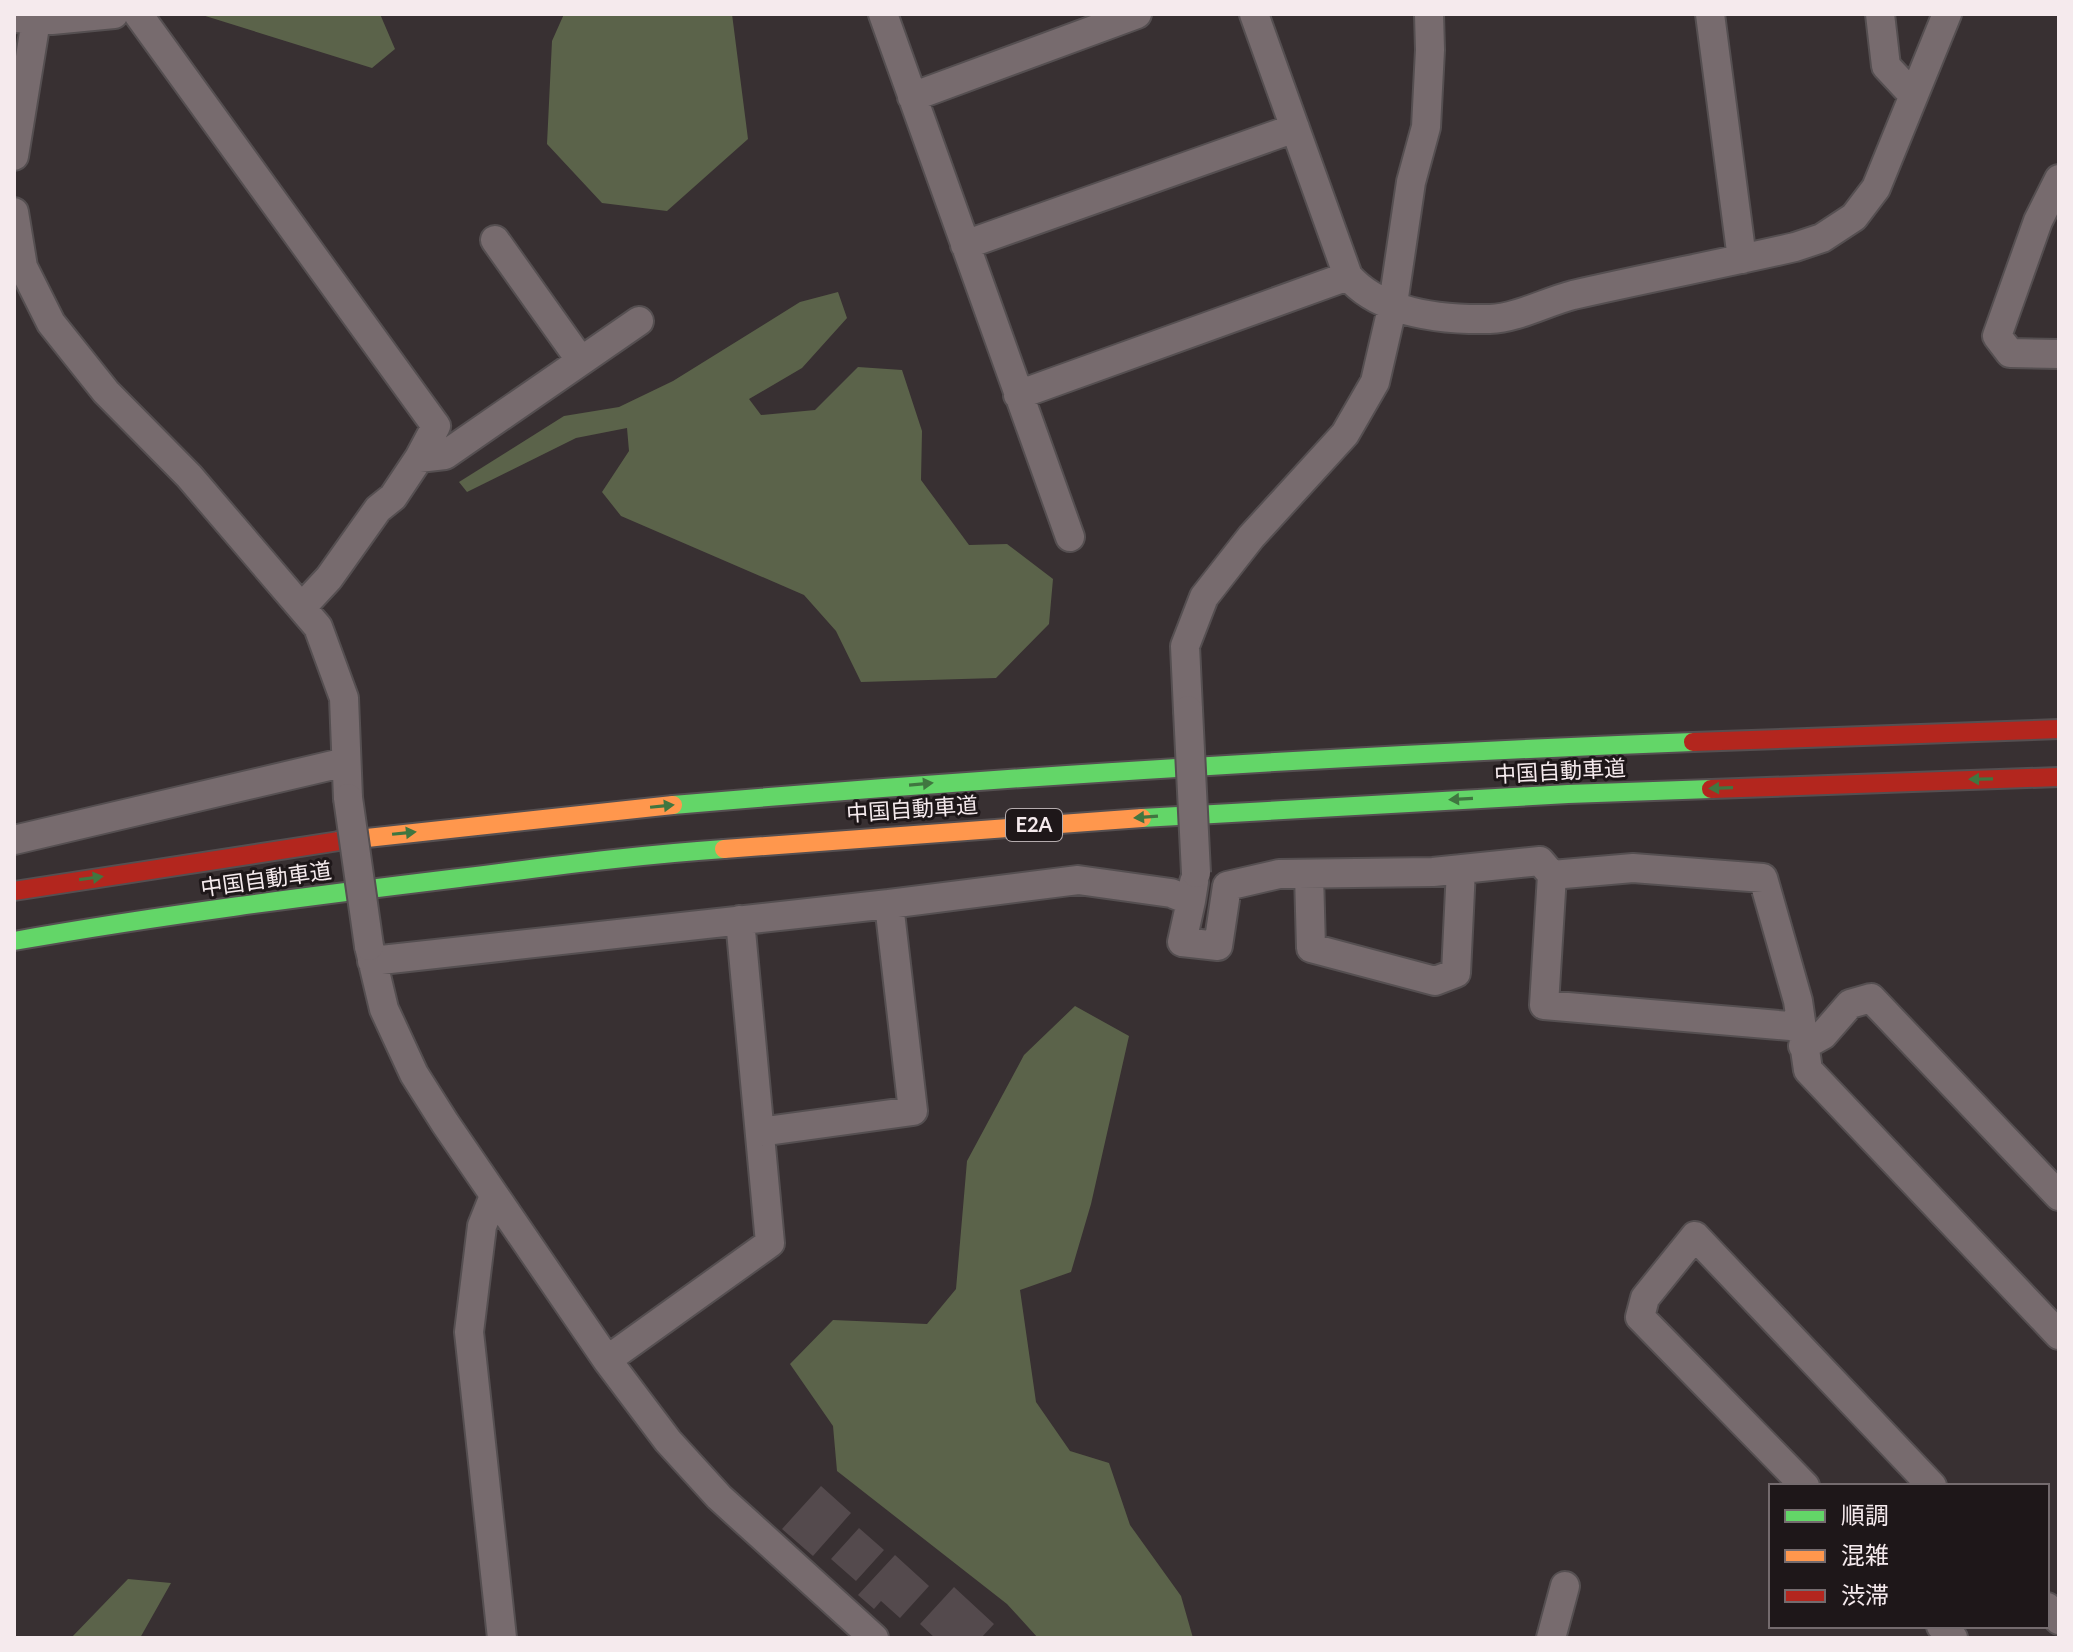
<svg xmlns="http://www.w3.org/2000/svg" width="2073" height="1652" font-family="Lato,'Noto Sans JP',sans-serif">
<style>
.forest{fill:#5b634a}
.building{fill:#544a4d}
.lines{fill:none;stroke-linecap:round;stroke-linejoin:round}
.street-casing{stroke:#554f51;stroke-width:32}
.fast-casing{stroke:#554f51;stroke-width:22}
.slow-casing{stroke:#554f51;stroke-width:22}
.jam-casing{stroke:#554f51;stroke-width:22}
.street{stroke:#776b6e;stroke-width:28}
.fast{stroke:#63d668;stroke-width:18}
.slow{stroke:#ff974d;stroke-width:18}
.jam{stroke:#b3261e;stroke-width:18}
.street-bridge-casing{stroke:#554f51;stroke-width:32;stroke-linecap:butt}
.street-bridge{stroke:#776b6e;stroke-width:28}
.oneway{fill:#407640}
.labels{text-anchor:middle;stroke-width:6;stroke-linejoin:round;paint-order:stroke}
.shield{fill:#1e1719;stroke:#b4abad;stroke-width:2}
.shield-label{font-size:20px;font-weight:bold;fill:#f5eaed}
.street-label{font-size:22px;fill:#f5eaed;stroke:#1e1719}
</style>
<rect width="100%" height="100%" fill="#383032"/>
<!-- forest -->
<path class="forest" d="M199 14H380L395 49 372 68Z
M564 14H732L748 139 667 211 602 203 547 144 552 41Z
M838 292 847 318 802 368 749 399 761 415 815 410 858 367 902 370 922 431 921 480 969 545 1007 544 1053 579 1049 624 996 678 861 682 836 631 804 595 621 516 602 492 629 451 627 428 576 438 467 492 459 482 564 416 619 407 673 381 800 302Z
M1075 1006 1129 1036 1091 1204 1071 1272 1020 1290 1036 1402 1070 1451 1109 1463 1130 1525 1181 1596 1193 1638H1038L1007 1604 837 1471 833 1426 790 1364 833 1320 927 1324 956 1289 967 1161 1024 1055Z
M128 1579 171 1583 140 1638H71Z"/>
<!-- building -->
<path class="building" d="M821 1486 851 1513 813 1556 782 1529Z
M859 1528 884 1550 856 1581 831 1559Z
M895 1555 929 1586 900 1618 881 1601 874 1609 858 1595Z
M954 1587 994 1624 981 1638H935L920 1624Z"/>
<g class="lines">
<!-- street casing -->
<g class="street-casing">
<path id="street" d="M138 14 436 426 419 458 393 497 378 509 329 578 303 606
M883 14 1070 537
M1254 14 1348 276C1381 314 1442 320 1490 319 1517 318 1546 302 1573 295 1647 278 1721 264 1795 247L1822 238 1854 217 1876 188 1947 14
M1710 14 1742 259
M1880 14 1886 66 1913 95
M14 18 52 20 114 14
M912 97 1137 14
M14 156 37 14
M2059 179 2038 221 1997 336 2010 353 2059 354
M14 212 23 267 51 323 106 392 189 476 318 627 344 698 348 798
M495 240 581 361
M965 245 1295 128
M1018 395 1348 276
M419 458 445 455 639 321
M1188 710 1185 646 1204 597 1251 537 1345 434 1375 382 1393 304 1411 182 1426 127 1430 50 1429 14
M14 840 346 762
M1309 874 1311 948 1435 981 1456 973 1461 869
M1552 875 1633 868 1763 878 1798 1001 1808 1070 2059 1335
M1191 901 1182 942 1218 946 1227 886 1279 874 1433 872 1540 861 1552 875 1544 1005 1802 1027
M369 946 384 1009 414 1074 445 1123 607 1360 668 1441 719 1497 874 1638
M372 961 889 904 1078 880 1171 893 1191 901 1194 882
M1803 1046 1823 1035 1850 1004 1871 998 2059 1196
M760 1132 913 1111 889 904
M494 1196 482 1226 469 1332 502 1638
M607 1360 770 1243 740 920
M1805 1486 1640 1317 1645 1298 1695 1236 1932 1486
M2047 1607 2059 1620
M1941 1626 1953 1638
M1551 1638 1565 1586"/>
</g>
<!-- fast casing -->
<g class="fast-casing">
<path id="fast" d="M673 805C1013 776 1353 755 1693 742
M1142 818 1568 794 1711 789
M14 941C161 915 310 896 459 878 547 867 635 855 724 849"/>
</g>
<!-- slow casing -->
<g class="slow-casing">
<path id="slow" d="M339 841 673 805
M724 849 1142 818"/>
</g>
<!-- jam casing -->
<g class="jam-casing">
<path id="jam" d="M1693 742 2059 729
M1711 789 2059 777
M14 891 339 841"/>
</g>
<!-- street -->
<use href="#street" class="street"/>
<!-- fast -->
<use href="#fast" class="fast"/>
<!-- slow -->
<use href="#slow" class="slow"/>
<!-- jam -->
<use href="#jam" class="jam"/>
<!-- street-bridge casing -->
<g class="street-bridge-casing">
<path id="street-bridge" d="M1188 710 1196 873
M348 798 369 946"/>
</g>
<!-- street-bridge -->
<use href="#street-bridge" class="street-bridge"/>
</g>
<!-- one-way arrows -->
<defs><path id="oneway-solid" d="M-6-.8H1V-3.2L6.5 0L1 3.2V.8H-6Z" transform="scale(2)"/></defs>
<g class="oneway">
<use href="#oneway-solid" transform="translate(1981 779) rotate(179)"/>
<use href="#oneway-solid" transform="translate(921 784) rotate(-5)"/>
<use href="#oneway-solid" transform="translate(1721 788) rotate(178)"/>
<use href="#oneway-solid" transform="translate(1461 799) rotate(177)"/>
<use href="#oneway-solid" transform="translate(662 806) rotate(-6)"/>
<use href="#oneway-solid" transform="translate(1146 817) rotate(176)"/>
<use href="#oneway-solid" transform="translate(404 833) rotate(-6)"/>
<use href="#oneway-solid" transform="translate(91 878) rotate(-8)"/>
</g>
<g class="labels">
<!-- shield labels -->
<rect class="shield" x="1006" y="809" width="56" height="32" rx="6"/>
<g class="shield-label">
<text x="1034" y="832">E2A</text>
</g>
<!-- street labels -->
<g class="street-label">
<text transform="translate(1560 771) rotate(-3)" y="8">中国自動車道</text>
<text transform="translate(912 809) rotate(-4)" y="8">中国自動車道</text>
<text transform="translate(266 879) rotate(-8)" y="8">中国自動車道</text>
</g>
</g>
<!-- border -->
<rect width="2073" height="1652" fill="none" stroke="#f5eaed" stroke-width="32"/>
<!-- legend -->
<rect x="1769" y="1484" width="280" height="144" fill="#1e1719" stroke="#746b6e" stroke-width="2"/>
<rect x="1785" y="1510" width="40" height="12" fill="#63d668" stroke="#746b6e" stroke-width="2"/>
<text x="1841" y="1524" font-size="24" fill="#f5eaed">順調</text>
<rect x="1785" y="1550" width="40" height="12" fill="#ff974d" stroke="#746b6e" stroke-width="2"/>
<text x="1841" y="1564" font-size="24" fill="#f5eaed">混雑</text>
<rect x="1785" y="1590" width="40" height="12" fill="#b3261e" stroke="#746b6e" stroke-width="2"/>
<text x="1841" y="1604" font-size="24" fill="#f5eaed">渋滞</text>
</svg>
